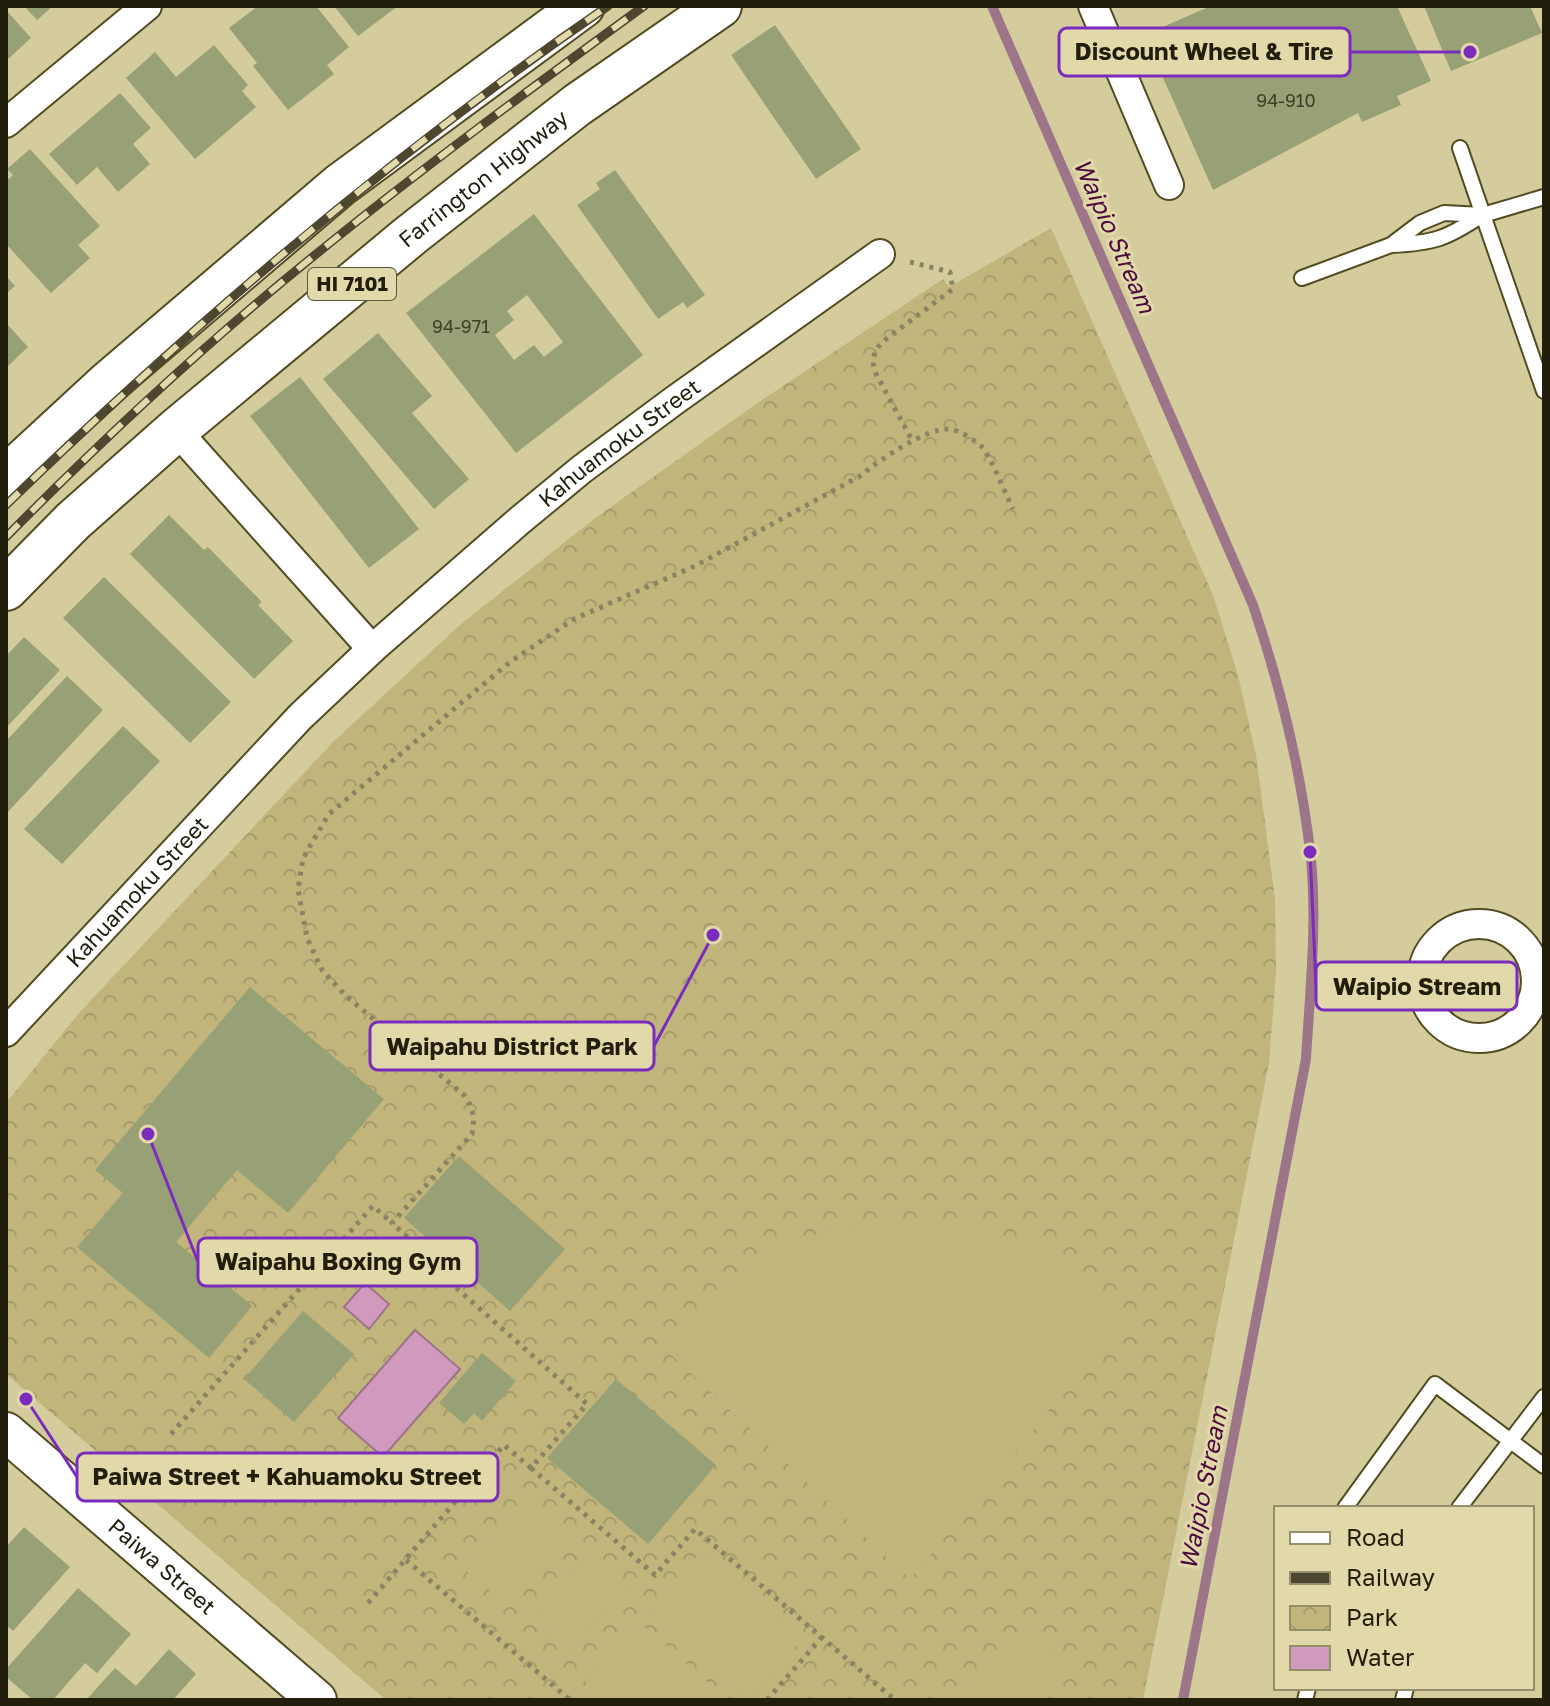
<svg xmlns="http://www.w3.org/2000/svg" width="1550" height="1706" font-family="'Golos Text',sans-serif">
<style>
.park{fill:url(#park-crowns)}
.pitch{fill:#c1b57c}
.water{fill:#d09abf;stroke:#9c7589;stroke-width:2}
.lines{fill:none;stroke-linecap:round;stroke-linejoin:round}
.stream{stroke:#9c7589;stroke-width:10}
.building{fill:#97a175;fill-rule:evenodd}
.lane-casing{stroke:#544c21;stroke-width:18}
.street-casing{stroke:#544c21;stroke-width:32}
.secondary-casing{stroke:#544c21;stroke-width:42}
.primary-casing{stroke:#544c21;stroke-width:46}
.path{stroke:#8b8462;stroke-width:5;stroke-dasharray:4 6;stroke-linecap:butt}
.lane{stroke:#fff;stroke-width:14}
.street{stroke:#fff;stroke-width:28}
.secondary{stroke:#fff;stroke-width:38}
.primary{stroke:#fff;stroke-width:42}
.rail-casing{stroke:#4d472f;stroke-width:9}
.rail{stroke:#e2d9aa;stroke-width:6;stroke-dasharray:18;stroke-linecap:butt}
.labels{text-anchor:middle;stroke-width:6;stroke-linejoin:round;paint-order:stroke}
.number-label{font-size:18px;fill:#3f3f26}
.shield{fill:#e2d9aa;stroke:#5c563b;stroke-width:2}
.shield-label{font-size:20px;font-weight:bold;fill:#221e0c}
.street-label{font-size:22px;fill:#221e0c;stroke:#e2d9aa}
.water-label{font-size:24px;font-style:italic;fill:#4c0b3e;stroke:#e2d9aa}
.leader{fill:none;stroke:#7b2cbf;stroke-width:3}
.callout-dot{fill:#7b2cbf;stroke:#e2d9aa;stroke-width:3}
.callout{fill:#e2d9aa;stroke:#7b2cbf;stroke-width:3}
.callout-label{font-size:24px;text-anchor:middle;font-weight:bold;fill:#221e0c}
</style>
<defs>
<pattern id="park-crowns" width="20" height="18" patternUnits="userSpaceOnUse" patternTransform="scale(2)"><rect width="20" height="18" fill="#c1b57c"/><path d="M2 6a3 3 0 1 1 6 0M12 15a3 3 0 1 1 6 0" fill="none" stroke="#a69b6a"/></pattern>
</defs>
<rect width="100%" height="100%" fill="#d5cc9e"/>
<!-- park -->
<path class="park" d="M1051 228 1213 595 1238 675 1256 755 1275 898 1276 973 1269 1063 1143 1700H386L6 1374V1103L79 1013 333 742 461 624 594 519 753 406 943 279 949 287Z"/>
<!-- pitch -->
<path class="pitch" d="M917 1218C976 1226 1037 1239 1084 1279 1098 1291 1111 1305 1125 1318L910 1579 667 1351 704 1305 749 1267 801 1239 858 1223Z
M529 1497 569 1531 507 1605 466 1571Z
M591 1551 629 1584 568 1653 530 1621Z
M701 1551 802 1639 749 1700 647 1612Z
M638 1621 727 1700H606L585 1681Z
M1026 1630 1072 1668 1046 1700H967Z"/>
<!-- water -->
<path class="water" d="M365 1283 389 1304 369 1329 344 1307Z
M415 1330 460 1369 383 1457 338 1418Z"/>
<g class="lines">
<!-- stream -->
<path class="stream" d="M992 6 1253 605C1280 685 1300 766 1310 850 1318 919 1310 990 1306 1059L1183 1700"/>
</g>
<!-- building -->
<path class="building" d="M24 6H53L37 20Z
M258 6H316L349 47 327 65 334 74 288 110 253 66 257 63 229 28Z
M334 6H398L358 36Z
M1211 6H1397L1431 81 1397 96 1401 105 1362 122 1358 113 1213 190 1144 35Z
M1424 6H1530L1542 33 1451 71Z
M6 10 31 38 6 61Z
M775 25 861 149 816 179 731 55Z
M214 45 248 85 242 91 256 107 195 159 126 78 155 52 176 77Z
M120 93 151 128 133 144 150 164 118 192 97 167 77 185 49 154Z
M30 149 100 226 78 245 90 258 51 293 6 244V181L13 175 7 169Z
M615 170 705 295 687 308 683 302 658 319 577 205 600 189 596 183Z
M534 214 643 355 516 453 406 313ZM527 295 563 342 544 357 534 345 514 360 495 335 514 320 507 311Z
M6 276 15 286 6 294Z
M6 323 28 347 6 368Z
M378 333 432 396 412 413 469 479 434 509 323 379Z
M300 377 419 529 369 568 250 416Z
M169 515 204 550 208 547 262 602 258 605 293 641 254 679 130 554Z
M104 577 231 702 190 743 63 618Z
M24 637 60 670 6 728V656Z
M67 676 103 710 6 814V741Z
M123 726 160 761 62 864 24 829Z
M250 987 384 1099 288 1213 237 1170 176 1242 252 1306 209 1358 77 1247 123 1193 95 1170Z
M459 1156 565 1249 510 1311 404 1218Z
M303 1311 354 1354 294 1422 244 1379Z
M482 1353 516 1381 482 1421 474 1413 464 1424 439 1403Z
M616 1379 716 1465 648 1544 547 1458Z
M24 1527 70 1567 13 1631 6 1625V1547Z
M78 1588 131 1634 97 1673 85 1663 53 1700H33L6 1677V1669Z
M169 1649 196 1674 173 1700H86L115 1668 136 1686Z"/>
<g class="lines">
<!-- lane casing -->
<g class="lane-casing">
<path id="lane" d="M1460 148 1483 215
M1544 197 1483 215 1544 391
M1391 245C1434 243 1446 239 1482 215
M1302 278 1391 245 1420 223 1444 213 1483 215
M1345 1508 1435 1384 1544 1466
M1459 1508 1544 1397
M1305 1700 1308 1688
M1403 1700 1406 1688"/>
</g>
<!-- street casing -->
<g class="street-casing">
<g id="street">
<path d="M1093 6 1169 185"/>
<path d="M6 123 147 6"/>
<path d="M176 430 372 649"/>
<circle cx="1479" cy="981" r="57"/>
<path id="s1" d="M6 1032 300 717 372 649 519 521 582 469 675 400 880 254"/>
</g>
</g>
<!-- secondary casing -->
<g class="secondary-casing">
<g id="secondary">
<path id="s2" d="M6 1432 317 1700"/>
</g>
</g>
<!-- primary casing -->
<g class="primary-casing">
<g id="primary">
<path d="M6 477 109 382 340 185 583 6"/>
<path id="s3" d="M6 589 73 521 176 430 411 235 577 105 720 6"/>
</g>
</g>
<!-- path -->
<path class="path" d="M910 262 950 272 953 289 882 342C874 352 871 359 875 372L913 442
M171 1434 373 1206 392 1223
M531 1468 655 1575 695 1529 895 1700
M406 1560 570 1700
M368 1603 504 1445 531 1468 587 1404 417 1253 421 1249 392 1223 472 1134C475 1119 474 1110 465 1096L346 996 322 970 307 938 298 889 303 858 329 814 510 662 574 619 695 566 862 475C877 461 928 427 949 429 959 430 975 440 982 447 994 463 1004 491 1013 509
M767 1700 822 1637"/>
<!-- lane -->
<use href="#lane" class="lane"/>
<!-- street -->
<use href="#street" class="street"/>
<!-- secondary -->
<use href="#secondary" class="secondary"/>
<!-- primary -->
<use href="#primary" class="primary"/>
<!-- rail casing -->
<g class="rail-casing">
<path id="rail" d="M6 505C194 323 392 154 608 6
M6 537C104 438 206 343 315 255 422 168 533 87 644 6"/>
</g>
<!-- rail -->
<use href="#rail" class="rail"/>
</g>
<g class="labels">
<!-- number labels -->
<g class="number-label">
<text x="1286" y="107">94-910</text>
<text x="461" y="333">94-971</text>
</g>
<!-- shield labels -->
<rect class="shield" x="308" y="268" width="88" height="32" rx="6"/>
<g class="shield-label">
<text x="352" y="291">HI 7101</text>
</g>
<!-- street labels -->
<g class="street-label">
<text dy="8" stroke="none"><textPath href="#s3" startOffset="630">Farrington Highway</textPath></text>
<text dy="8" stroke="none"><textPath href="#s1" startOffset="852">Kahuamoku Street</textPath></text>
<text dy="8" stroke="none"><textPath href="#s1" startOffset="192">Kahuamoku Street</textPath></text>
<text dy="8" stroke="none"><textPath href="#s2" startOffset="206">Paiwa Street</textPath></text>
</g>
<!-- water labels -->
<g class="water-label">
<text transform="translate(1114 236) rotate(66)" y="8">Waipio Stream</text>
<text transform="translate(1204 1488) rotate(-79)" y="8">Waipio Stream</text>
</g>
</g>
<!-- callouts -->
<path class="leader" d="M1470 52L1350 52M1310 852L1316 986M713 935L654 1046M148 1134L198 1262M26 1399L77 1477"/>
<g class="callout-dot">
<circle cx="1470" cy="52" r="8"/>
<circle cx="1310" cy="852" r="8"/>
<circle cx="713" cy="935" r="8"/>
<circle cx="148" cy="1134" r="8"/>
<circle cx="26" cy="1399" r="8"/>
</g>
<g class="callout">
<rect x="1059" y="28" width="291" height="48" rx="8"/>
<rect x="1316" y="962" width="201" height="48" rx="8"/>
<rect x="370" y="1022" width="284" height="48" rx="8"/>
<rect x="198" y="1238" width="279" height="48" rx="8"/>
<rect x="77" y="1453" width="421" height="48" rx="8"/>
</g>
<g class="callout-label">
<text x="1204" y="60">Discount Wheel &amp; Tire</text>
<text x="1417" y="995">Waipio Stream</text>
<text x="512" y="1055">Waipahu District Park</text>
<text x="338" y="1270">Waipahu Boxing Gym</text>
<text x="287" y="1485">Paiwa Street + Kahuamoku Street</text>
</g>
<!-- border -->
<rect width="1550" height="1706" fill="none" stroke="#221e0c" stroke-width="16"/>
<!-- legend -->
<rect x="1274" y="1506" width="260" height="184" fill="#e2d9aa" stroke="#958e6b" stroke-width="2"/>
<rect x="1290" y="1532" width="40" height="12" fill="#ffffff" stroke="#958e6b" stroke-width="2"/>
<text x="1346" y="1546" font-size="24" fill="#221e0c">Road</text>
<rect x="1290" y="1572" width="40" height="12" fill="#4d472f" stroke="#958e6b" stroke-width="2"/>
<text x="1346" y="1586" font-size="24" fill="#221e0c">Railway</text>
<rect x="1290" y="1606" width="40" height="24" fill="url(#park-crowns)" stroke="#958e6b" stroke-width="2"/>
<text x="1346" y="1626" font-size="24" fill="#221e0c">Park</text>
<rect x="1290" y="1646" width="40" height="24" fill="#d09abf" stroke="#958e6b" stroke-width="2"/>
<text x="1346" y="1666" font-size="24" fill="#221e0c">Water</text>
</svg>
